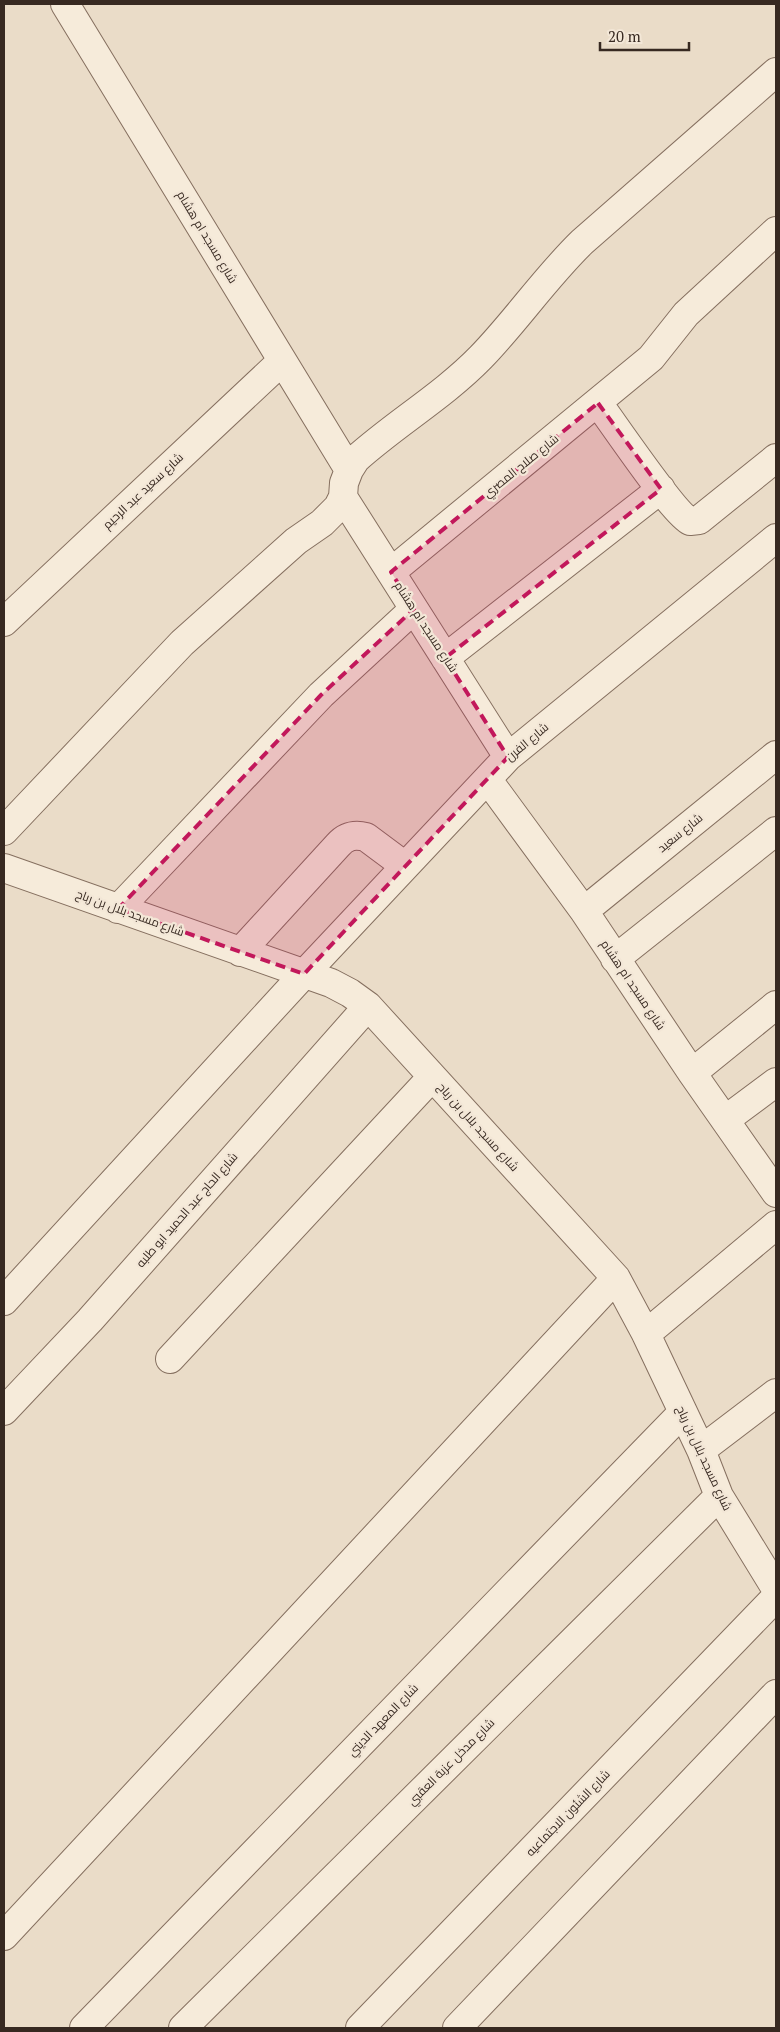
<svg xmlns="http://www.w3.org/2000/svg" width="780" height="2032" font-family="'PT Serif',Cairo,serif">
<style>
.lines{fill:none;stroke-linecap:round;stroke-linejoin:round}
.street-casing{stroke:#856f5f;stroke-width:30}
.street{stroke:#f6ebda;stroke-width:28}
.marked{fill:#c2185b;fill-opacity:0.2;stroke:#c2185b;stroke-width:4;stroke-dasharray:10 6;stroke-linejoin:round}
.labels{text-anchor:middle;stroke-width:4.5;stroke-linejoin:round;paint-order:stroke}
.street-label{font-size:12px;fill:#372921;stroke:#f3e7d7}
</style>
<rect width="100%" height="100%" fill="#eadcc8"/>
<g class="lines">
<!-- street casing -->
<g class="street-casing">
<path id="street" d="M65 4 349 470
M598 403C613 423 674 514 690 521L699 520 776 458
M343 497 508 757
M391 572 651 358 686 314 776 231
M4 622 282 361
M445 658 661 489
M488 780 584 911 692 1073 776 1193
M4 831 182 643 296 541 322 523 338 507 343 497 344 483 349 470 356 459C396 423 443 396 481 357 516 321 545 278 582 242L776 72
M4 868 331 983 350 993 368 1006 616 1278 646 1334 701 1450 719 1496 776 1589
M118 909 321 695 414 609
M584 911 776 755
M240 952 338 845C346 836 354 834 366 837L405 866
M615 959 776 831
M692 1073 776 1005
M725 1120 776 1082
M4 1301 304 974 508 757 776 538
M646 1334 776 1225
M170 1359 432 1077
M4 1411 90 1320 368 1006
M701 1450 776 1393
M4 1936 616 1278
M84 2028 683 1412
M183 2028 719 1496
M360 2028 776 1597
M457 2028 776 1694"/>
</g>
<!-- street -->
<use href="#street" class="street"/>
</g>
<!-- marked area -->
<path class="marked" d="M598 403 661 489 445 658 508 757 304 974 118 909 321 695 414 609 391 572Z"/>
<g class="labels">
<!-- street labels -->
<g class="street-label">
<text transform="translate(207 237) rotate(59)" y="4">شارع مسجد ام هشام</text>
<text transform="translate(521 466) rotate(-39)" y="4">شارع صلاح المصري</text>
<text transform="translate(143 491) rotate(-43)" y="4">شارع سعيد عبد الرحيم</text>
<text transform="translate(426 627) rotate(57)" y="4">شارع مسجد ام هشام</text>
<text transform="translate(527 742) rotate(-40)" y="4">شارع الفرن</text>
<text transform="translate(680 833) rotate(-39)" y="4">شارع سعيد</text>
<text transform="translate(130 913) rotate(20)" y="4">شارع مسجد بلال بن رباح</text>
<text transform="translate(633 985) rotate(56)" y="4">شارع مسجد ام هشام</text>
<text transform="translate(478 1127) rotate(48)" y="4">شارع مسجد بلال بن رباح</text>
<text transform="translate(187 1210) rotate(-49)" y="4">شارع الحاج عبد الحميد ابو طلبه</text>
<text transform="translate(704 1458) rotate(65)" y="4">شارع مسجد بلال بن رباح</text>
<text transform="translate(383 1720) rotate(-46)" y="4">شارع المعهد الديني</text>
<text transform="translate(451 1762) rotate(-45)" y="4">شارع مدخل عزبة العقبي</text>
<text transform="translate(568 1813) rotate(-46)" y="4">شارع الشئون الاجتماعيه</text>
</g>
</g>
<!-- border -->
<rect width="780" height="2032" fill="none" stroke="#372921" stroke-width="10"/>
<!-- scale -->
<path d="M600 42v8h89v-8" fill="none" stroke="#372921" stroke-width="2.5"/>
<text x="608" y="42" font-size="15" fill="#372921" stroke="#f3e7d7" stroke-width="4" paint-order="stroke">20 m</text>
</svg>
